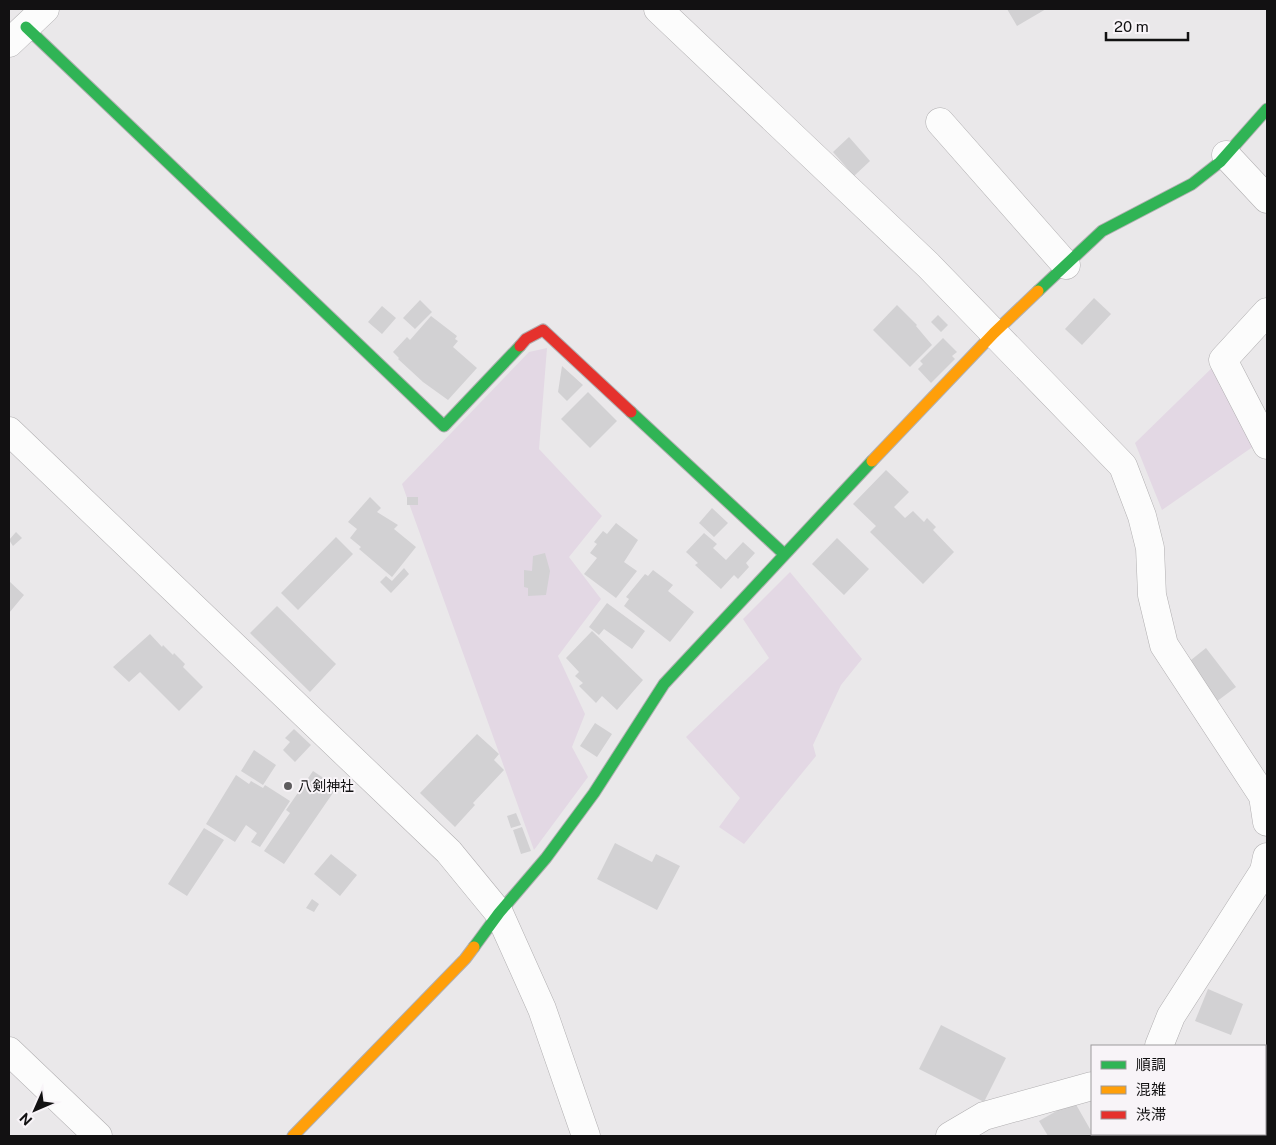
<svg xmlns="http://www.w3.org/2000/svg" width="1276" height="1145" font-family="'Public Sans','Noto Sans JP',sans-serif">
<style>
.green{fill:#e3d8e4}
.building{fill:#d2d1d3}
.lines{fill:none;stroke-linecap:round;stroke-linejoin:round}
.street-casing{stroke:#b1afb1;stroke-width:29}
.fast-casing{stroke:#b1afb1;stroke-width:13}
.slow-casing{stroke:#b1afb1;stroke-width:13}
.jam-casing{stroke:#b1afb1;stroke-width:13}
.street{stroke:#fcfcfc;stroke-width:28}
.fast{stroke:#30b455;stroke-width:11}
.slow{stroke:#ff9f0a;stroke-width:11}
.jam{stroke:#e5322d;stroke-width:11}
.poi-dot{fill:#5e5c5e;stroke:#f8f4f8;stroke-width:2}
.labels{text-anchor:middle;stroke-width:4;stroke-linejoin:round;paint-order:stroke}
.poi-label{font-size:14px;fill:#121112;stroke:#f8f4f8;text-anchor:start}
</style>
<rect width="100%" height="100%" fill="#eae8ea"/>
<!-- green -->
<path class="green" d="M547 348 539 449 602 516 569 557 601 599 558 656 585 714 572 747 588 777 534 850 402 484 529 352Z
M1217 363 1267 437 1162 510 1135 443Z
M790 572 862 659 841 685 813 745 816 756 744 844 719 827 740 798 686 737 769 658 743 619Z"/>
<!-- building -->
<path class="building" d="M1007 9H1046L1017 26Z
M849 137 870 161 854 176 833 152Z
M1094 298 1111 314 1082 345 1065 329Z
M420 300 432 312 415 329 403 318Z
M897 305 917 325 916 326 932 345 910 367 873 330Z
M382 306 396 318 382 334 368 322Z
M938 315 948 325 941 332 931 322Z
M431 316 457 336 455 339 458 341 453 347 477 368 448 400 423 382 398 359 399 358 393 352 407 337 410 340Z
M943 338 957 352 952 356 955 359 931 383 918 369 923 364 920 361Z
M562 366 583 385 567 401 558 392Z
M588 392 617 421 590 448 561 419Z
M886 470 909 492 894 507 905 518 913 511 924 522 927 518 936 527 933 530 954 552 923 584 870 532 876 526 853 504Z
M370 497 381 508 377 512 398 525 394 529 416 547 392 577 359 549 361 547 350 538 357 529 348 522Z
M407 497H418V505H407Z
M712 508 728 523 714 537 699 523Z
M616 523 638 540 624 562 637 571 616 598 584 574 597 558 590 553 597 544 594 542 603 531 607 534Z
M16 532 22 538 13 546 9 540Z
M704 533 717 544 713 548 726 560 743 542 755 553 746 563 749 567 738 579 734 575 721 589 695 565 698 563 686 552Z
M336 537 353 554 298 610 281 593Z
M837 538 869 569 844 595 812 564Z
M545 553 550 571 546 595 528 596V588L524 587V570L532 571 533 556Z
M404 568 409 574 391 593 380 582 386 576 392 581Z
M653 570 673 585 668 591 694 612 670 642 624 606 629 599 626 597 645 574 648 576Z
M9 581 24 595 9 613Z
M607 603 645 631 632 649 604 629 599 635 589 627Z
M277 606 336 664 310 692 250 633Z
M592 631 643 680 617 710 602 696 596 703 579 686 583 683 575 676 579 672 566 658Z
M150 634 162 647 163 645 173 655 174 653 185 664 183 667 203 687 179 711 140 672 129 682 113 667Z
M1206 648 1236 687 1216 702 1186 664Z
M595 723 612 734 597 757 580 746Z
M294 729 311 745 295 762 283 750 290 742 285 738Z
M477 734 499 754 494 760 504 770 473 803 475 805 455 827 420 793Z
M254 750 276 765 263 785 241 771Z
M313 771 337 787 284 864 264 851 290 813 286 810Z
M236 775 249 784 251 781 263 788 265 785 290 801 260 847 251 842 257 833 246 825 235 842 206 824Z
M516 813 521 825 511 828 507 816Z
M522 827 531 851 521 854 513 830Z
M204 828 224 840 187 896 168 884Z
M615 843 652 862 656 854 680 866 657 910 597 879Z
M331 854 357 875 340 896 314 874Z
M312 899 319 904 314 912 306 908Z
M1208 989 1243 1004 1231 1035 1195 1021Z
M941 1025 1006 1058 984 1102 919 1069Z
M1074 1101 1094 1136H1048L1039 1121Z"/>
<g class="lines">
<!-- street casing -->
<g class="street-casing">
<path id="street" d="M658 9 928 265 1123 466 1142 516 1150 548 1152 595 1164 645 1263 796 1267 822
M9 43 45 9
M940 122 1066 265
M1226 155 1267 199
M1267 312 1223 360 1267 445
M9 431 449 852 499 913 542 1009 586 1136
M1159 1046 1171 1016 1264 871 1267 857
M9 1051 98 1136
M1198 1134 1201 1136
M950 1136 984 1116 1092 1086"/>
</g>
<!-- fast casing -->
<g class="fast-casing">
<path id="fast" d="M26 27 444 426 520 346
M1038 291 1102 231 1192 184 1220 162 1267 109
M631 412 784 554
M474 947 499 913 546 858 594 793 664 684 872 461"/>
</g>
<!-- slow casing -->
<g class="slow-casing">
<path id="slow" d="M872 461 994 333 1038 291
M293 1136 465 959 474 947"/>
</g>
<!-- jam casing -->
<g class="jam-casing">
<path id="jam" d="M520 346 526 339 543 330 631 412"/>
</g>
<!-- street -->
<use href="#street" class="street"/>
<!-- fast -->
<use href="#fast" class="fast"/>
<!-- slow -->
<use href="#slow" class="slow"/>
<!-- jam -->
<use href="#jam" class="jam"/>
</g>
<!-- markers -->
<circle class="poi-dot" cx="288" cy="786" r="5"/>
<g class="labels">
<!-- poi labels -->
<g class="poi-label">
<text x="298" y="791">八剣神社</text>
</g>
</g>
<!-- border -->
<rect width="1276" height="1145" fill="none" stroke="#121112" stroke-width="20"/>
<!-- legend -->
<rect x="1091" y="1045" width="175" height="90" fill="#f8f4f8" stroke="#9c999c"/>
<rect x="1101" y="1061" width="25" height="8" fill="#30b455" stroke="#9c999c"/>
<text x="1136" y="1070" font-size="15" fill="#121112">順調</text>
<rect x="1101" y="1086" width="25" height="8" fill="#ff9f0a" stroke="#9c999c"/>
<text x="1136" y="1095" font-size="15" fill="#121112">混雑</text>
<rect x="1101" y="1111" width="25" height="8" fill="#e5322d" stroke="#9c999c"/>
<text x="1136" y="1120" font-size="15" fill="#121112">渋滞</text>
<!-- north arrow -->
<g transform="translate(35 1110) rotate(225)" stroke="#f8f4f8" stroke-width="4" paint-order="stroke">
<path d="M0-4L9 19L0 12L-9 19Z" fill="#121112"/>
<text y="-8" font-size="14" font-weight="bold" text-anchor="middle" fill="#121112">N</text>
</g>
<!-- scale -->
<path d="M1106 32v8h82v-8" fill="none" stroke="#121112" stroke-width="2.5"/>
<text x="1114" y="32" font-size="15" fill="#121112" stroke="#f8f4f8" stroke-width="4" paint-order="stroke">20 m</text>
</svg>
